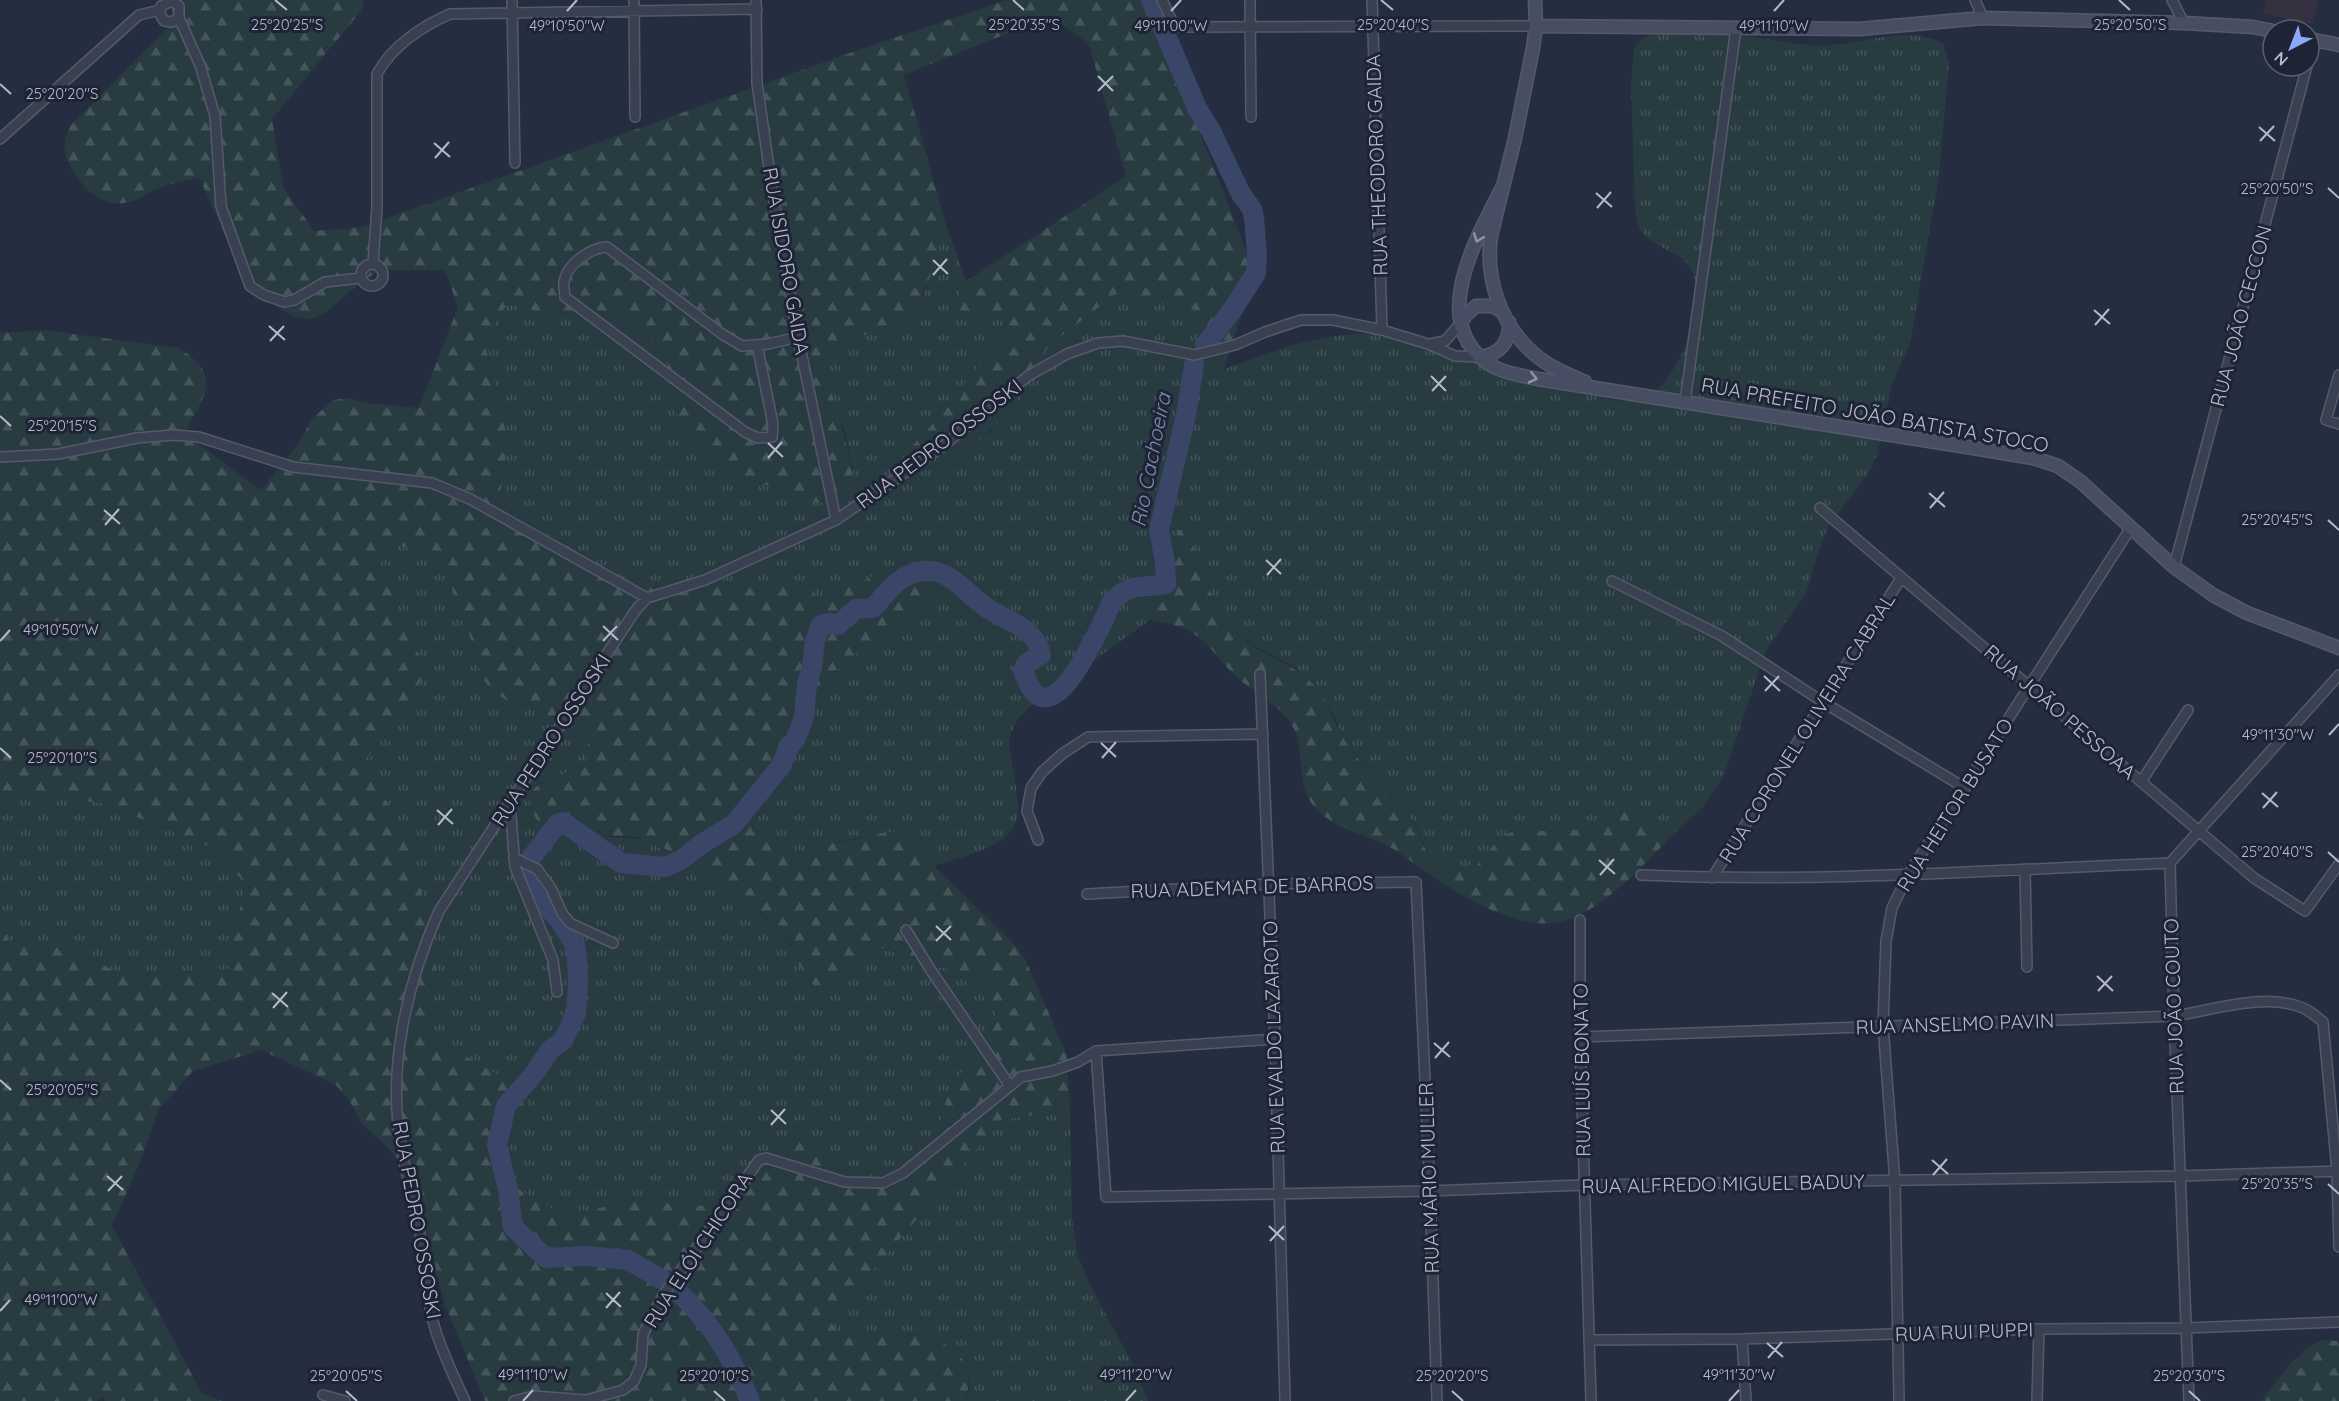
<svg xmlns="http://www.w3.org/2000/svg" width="2339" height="1401" font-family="Quicksand,sans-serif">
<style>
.medical{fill:#353141}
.grass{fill:url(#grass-tufts)}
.forest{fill:url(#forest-firs);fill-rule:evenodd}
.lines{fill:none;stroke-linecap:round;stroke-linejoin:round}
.river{stroke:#394668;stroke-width:20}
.street-casing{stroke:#545a6a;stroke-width:12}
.secondary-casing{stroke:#545a6a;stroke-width:15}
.street{stroke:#394050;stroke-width:9}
.secondary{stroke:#474e63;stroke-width:12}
.oneway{stroke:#8f95a6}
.ticks{fill:none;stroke:#b6bbca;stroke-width:2}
.labels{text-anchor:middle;stroke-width:6;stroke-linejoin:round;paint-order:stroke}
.street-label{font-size:20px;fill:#b6bbca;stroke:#1e2435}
.water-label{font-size:21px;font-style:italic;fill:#7c8db2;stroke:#1e2435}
.ticks-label{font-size:15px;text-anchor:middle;fill:#b6bbca;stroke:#1e2435;stroke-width:6;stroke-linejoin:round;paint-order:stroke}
</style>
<defs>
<pattern id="grass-tufts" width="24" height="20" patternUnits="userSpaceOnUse" patternTransform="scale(1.5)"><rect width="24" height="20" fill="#273b41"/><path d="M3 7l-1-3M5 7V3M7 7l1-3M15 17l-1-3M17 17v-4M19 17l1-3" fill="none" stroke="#44555b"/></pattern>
<pattern id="forest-firs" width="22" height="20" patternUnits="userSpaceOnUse" patternTransform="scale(1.5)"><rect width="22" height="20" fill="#273b41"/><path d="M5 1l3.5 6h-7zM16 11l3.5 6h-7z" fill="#44555b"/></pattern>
</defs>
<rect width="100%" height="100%" fill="#252d40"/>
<!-- medical -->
<path class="medical" d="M2266 0H2319L2313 24 2263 14Z"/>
<!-- grass -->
<path class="grass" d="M1666 34C1690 34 1716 32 1740 35 1772 39 1807 49 1840 44 1875 40 1910 27 1943 43L1949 63 1939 176 1910 344 1892 384 1878 452 1869 472 1829 525 1821 544 1806 593 1766 650 1724 775 1704 806 1669 839 1654 823 1635 811 1621 810 1587 827 1570 832 1534 830 1498 840C1486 858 1472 878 1448 871 1428 865 1425 844 1417 828 1412 819 1404 810 1398 802 1381 783 1362 765 1347 743 1338 731 1336 714 1326 703 1318 692 1307 678 1296 669 1280 657 1260 651 1244 639 1215 618 1201 563 1187 532L1165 563 1150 620 1031 706 1018 719 1011 732 1009 744C1011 766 1021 799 1017 819 1011 847 958 858 934 866L905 837 892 832 815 846 794 854 781 856 752 827 779 775 802 745 813 708 828 679 863 647 922 609 912 562 899 564 827 598 784 585 764 582 635 588 499 503 508 441 484 341 507 304C523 306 541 314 556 314 575 313 597 311 616 317 629 321 654 341 666 350L674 409 738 476 761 483 854 475 844 429 834 405 821 357 867 334 897 323 924 295 945 221 966 281 957 300 990 315 1002 316 1008 332 989 356 970 376 953 402 938 420 916 473 943 465 971 448 991 431 1018 397 1035 365 1051 344 1116 294 1201 311 1224 369C1277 349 1334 328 1392 335 1418 338 1444 352 1470 359 1496 367 1524 369 1550 377 1575 384 1601 402 1628 401 1655 400 1672 375 1682 353 1691 331 1698 306 1695 282 1693 251 1651 251 1639 227 1637 222 1636 214 1635 209L1631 84 1634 48 1642 38 1649 35Z
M397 544 441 562 467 626 479 668 508 701 527 707 589 736 587 763C581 766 575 770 569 772 547 780 528 780 532 811L562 834 643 839 699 866 779 928 799 960 807 979 825 986 844 970 881 948 937 967 956 970 989 980 997 1018 988 1036 958 1078 941 1118 939 1137 926 1164 856 1189 830 1166 821 1149 804 1137 791 1138 780 1146 756 1179 727 1208 643 1201 615 1204 584 1212 562 1214 518 1189 505 1156 513 1134 528 1105 512 1079 500 1076 424 1032 436 962 435 954 411 846 365 761 420 683 422 665 417 648 378 564Z
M0 791 102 803 218 850 245 884 229 969 128 977 76 953 54 947H29L9 941 0 920Z
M1070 1110 1072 1218 1077 1254 1090 1285 1135 1368 1148 1401H965C967 1396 970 1389 970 1383 969 1354 939 1335 912 1334 890 1333 866 1337 843 1338L830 1321 1001 1120Z"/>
<!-- forest -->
<path class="forest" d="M174 0H364L361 11 272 119 283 187 314 231 362 227 861 49 1007 0H1148L1247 253C1253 292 1235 332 1224 369L1201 311 1116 294 1051 344 1035 365 1018 397 1003 418 971 448 943 465 916 473 903 468 904 455 953 402 970 376 989 356 1008 332 1002 316 964 317C952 303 958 297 966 281L1126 176 1089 44 1050 16 904 75 945 221 930 277 915 309 897 323 867 334 821 357C827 378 859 475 853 489 851 494 848 496 844 498 816 513 787 492 761 483 746 477 728 474 715 463 705 454 687 434 680 421 670 405 669 370 666 350 654 341 629 321 616 317 597 311 575 313 556 314 541 315 523 306 507 304L484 341 508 441 499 503 635 588 764 582 784 585 827 598 898 564 912 562 923 563 936 572 940 586C926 618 856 645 829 678 813 698 813 725 802 746 796 756 786 765 779 774 769 791 761 810 752 827L781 856 794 854 815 846 854 840 882 833 892 832 905 837 1016 946 1025 959 1067 1055 1070 1110 1001 1120 830 1321 843 1338C880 1336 925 1325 955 1351 972 1367 971 1380 965 1401H485L446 1308 436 1274 422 1207 412 1179 388 1148 361 1123 350 1102 336 1085 261 1050 193 1071 159 1109 140 1162 112 1226 202 1393 222 1401H105L102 1397 97 1401H0V920L9 941 29 947H54L77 953 128 977 228 969 245 884 218 850 102 803 0 791V333L43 330 179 348C225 377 203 395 185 434L261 490 296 447 312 419 333 400 348 398 365 403 419 408 458 307 445 270H382L362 281 324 314 310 319 293 316 278 308 261 292 238 263 199 177C184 181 168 184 154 190 148 192 143 196 138 199 111 211 89 196 75 174 63 155 61 146 70 126L168 28ZM397 544 441 562 467 626 479 668 485 682 495 693 508 701 527 707 589 736 586 763C581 766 576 769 570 772 554 778 520 784 532 811 549 853 614 827 645 840 685 856 716 880 749 905 759 912 770 919 778 927 794 944 798 970 814 985L825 986 844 970 881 948 937 967 956 970 989 980 997 1019 988 1036 958 1078 948 1095 941 1118 939 1137 926 1164 856 1189 830 1166 821 1149 804 1137 791 1138 780 1146 756 1179 727 1208 643 1201 615 1204 584 1212 562 1214 518 1189 505 1156 513 1134 528 1105 527 1091 512 1079 500 1076 424 1032 436 962 435 954 411 846 365 761 420 683 422 665 417 648 378 564Z
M1179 530 1187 531C1202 564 1213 616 1243 639 1267 658 1299 665 1318 690 1329 703 1333 720 1341 734 1355 759 1377 780 1396 801 1403 808 1410 818 1415 826 1425 843 1427 867 1450 871 1484 878 1484 845 1507 834 1526 825 1551 834 1570 831 1593 829 1611 805 1634 811 1648 814 1660 829 1669 839 1639 869 1598 917 1553 923 1515 928 1463 897 1432 876 1419 868 1408 858 1395 850 1369 833 1332 831 1312 804 1298 785 1304 756 1296 734 1287 707 1254 694 1234 675 1221 662 1209 643 1193 633 1180 625 1164 623 1150 620L1165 563Z
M2324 1340 2339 1341V1401H2261C2280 1378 2296 1350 2324 1340Z"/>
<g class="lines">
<!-- river -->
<path class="river" d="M1151 0 1197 108 1211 131 1241 194 1252 209 1254 218 1257 255 1256 273 1233 309 1205 345
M661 1279 628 1260 587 1256 546 1258 513 1227 508 1190 497 1145 506 1106 533 1075 551 1049 563 1041 576 1013 578 983 577 959 575 945 561 922 533 891 522 873 524 867 557 824 563 822 621 863 665 867 681 860 700 845 734 824 781 766 789 747 795 740 804 718 807 684 812 667 815 641 821 625 830 623 838 625 856 609 873 608C889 591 898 574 924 571 950 568 967 595 987 608 1005 620 1038 629 1041 655L1027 663 1023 670C1048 752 1100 627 1112 602 1130 581 1144 589 1166 584L1165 563 1159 530 1186 415 1194 365
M676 1290C711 1321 732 1358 750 1401"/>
<!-- street casing -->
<g class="street-casing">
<path id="street" d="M512 0 515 163
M634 0 635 117
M756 0 757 83 772 189 798 337 836 520
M1162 0 1175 27 1536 26
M1250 0 1251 117
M1372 0 1382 330
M1975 0 1983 18
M2172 0 2184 23
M179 18 172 22 164 21 160 14 161 6 172 1 179 6V18L200 65 215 116 221 206 250 286 264 295 285 302 294 300 325 282 361 278
M2309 58 2313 40
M0 139 139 15 160 10
M361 275a11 11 0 1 1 22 0a11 11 0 1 1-22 0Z
M373 264 377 207V74C391 47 422 26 450 14L757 9
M1430 344 1445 341 1460 324
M757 345 773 424 772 437 758 438 745 432 565 297C565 292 563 286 564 282 567 264 590 248 607 247L722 334 742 346 768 344 798 337
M2339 375 2326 420 2339 424
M1685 402 1736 28
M0 457 58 454 137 438 173 435 199 437 293 467 432 483 470 499 647 598
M1820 508 2254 878 2305 911 2339 864
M2174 567 2307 66
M1612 581 1722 636 1823 702 1965 788
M1260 674 1275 1039 1285 1401
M2141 782 2188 710
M510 804 515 867 553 960 557 992
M1038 840 1027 811 1031 788 1042 772 1062 754 1088 737 1263 734
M514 858 537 869 551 888 562 913 570 923 613 943
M2025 869 2027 967
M1641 875C1817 883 1994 870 2170 863
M1712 878 1901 578
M1087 894 1270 884 1416 882 1430 1191 1437 1401
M1580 920V1037L1591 1401
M906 930 930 969 1010 1086
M1580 1037 2174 1016C2214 1010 2265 992 2303 1008 2310 1011 2317 1017 2323 1022L2337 1171 2339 1247
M1096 1051 1106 1197 1430 1191 1584 1185 2180 1176 2339 1171
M1742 1339 1746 1401
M1589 1340 1742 1339 2039 1329 2186 1328 2339 1322
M323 1395 345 1401
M465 1401C454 1376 441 1351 434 1325 425 1293 424 1258 419 1226 414 1199 405 1173 401 1146 387 1067 407 983 439 911L635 611 647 598 705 580 836 520 943 446 1028 376 1067 354 1098 343 1123 341 1195 355 1235 345 1265 332 1301 320H1333L1382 330 1428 344 1455 356 1479 357
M514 1401 533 1396 586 1400 623 1390 634 1381 641 1365 643 1335 650 1319 664 1294 759 1160 766 1158 845 1182 883 1183 903 1173 1021 1077 1052 1071 1078 1062 1096 1051 1275 1039
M1899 1401 1895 1182 1883 1026 1886 941 1892 908 1908 875 2130 529
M2037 1401 2039 1329
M2189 1401 2174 1016 2170 863 2339 675"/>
</g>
<!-- secondary casing -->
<g class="secondary-casing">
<path id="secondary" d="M1535 0 1536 26 1533 48 1515 138 1491 236C1485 278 1500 323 1532 352 1547 366 1566 374 1585 382
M1536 26 1859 29 1983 18 2184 23 2253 27 2273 31
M2309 39 2339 45
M1503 186C1477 237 1424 327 1494 367 1507 374 1524 376 1538 379L1967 447 2033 458 2058 466 2081 482 2174 567 2213 595 2247 613 2339 648
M1460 324 1465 316 1476 306H1493L1503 312
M1479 357C1500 355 1510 342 1509 322"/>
</g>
<!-- street -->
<use href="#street" class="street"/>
<!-- secondary -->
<use href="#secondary" class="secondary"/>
</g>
<!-- one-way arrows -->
<defs><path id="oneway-chevron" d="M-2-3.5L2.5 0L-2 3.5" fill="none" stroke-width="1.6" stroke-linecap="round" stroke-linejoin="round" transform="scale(1.5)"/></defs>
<g class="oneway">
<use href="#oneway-chevron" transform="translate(1478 238) rotate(111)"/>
<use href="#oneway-chevron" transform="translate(1533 378) rotate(13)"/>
</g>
<!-- ticks -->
<path class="ticks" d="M275 0 287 10M1013 0 1024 10M1381 0 1393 10M2119 0 2130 10M567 11 577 0M1171 11 1181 0M1774 11 1784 0M1098 76 1113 91M0 84 11 94M1098 91 1113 76M2259 127 2275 141M2260 141 2274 126M434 143 450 157M435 158 449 142M2328 188 2339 198M1596 193 1612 207M1597 208 1611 192M933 260 948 274M933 275 947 259M2094 310 2110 324M2095 325 2109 309M269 326 285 340M270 341 284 326M1431 376 1446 391M1432 391 1446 376M0 416 11 426M768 443 783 457M768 458 782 442M1929 493 1945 507M1930 508 1944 492M104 510 120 524M2328 520 2339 530M105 525 119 509M1266 560 1281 574M1267 575 1281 559M603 626 618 640M0 641 10 630M603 641 617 626M1764 676 1780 691M1765 691 1779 676M2329 735 2339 724M1101 743 1116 757M0 748 11 758M1102 758 1116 742M2262 793 2278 807M2263 808 2277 792M437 810 453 824M438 825 452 809M2328 852 2339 862M1599 860 1615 874M1600 875 1614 859M936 926 951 940M936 941 951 926M2097 976 2113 991M2098 991 2112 976M272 993 288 1007M273 1008 287 992M1434 1043 1450 1057M1435 1058 1449 1042M0 1080 11 1090M771 1110 786 1124M771 1125 785 1109M1932 1160 1948 1174M1933 1175 1947 1159M107 1176 123 1190M2328 1184 2339 1194M108 1191 122 1176M1269 1226 1284 1240M1270 1241 1284 1226M606 1293 621 1307M606 1308 620 1292M0 1311 10 1300M1767 1343 1783 1357M1768 1358 1782 1342M346 1391 357 1401M714 1391 725 1401M1452 1391 1463 1401M2189 1391 2200 1401M523 1401 533 1390M1126 1401 1136 1390M1729 1401 1739 1390"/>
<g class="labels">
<!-- street labels -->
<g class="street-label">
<text transform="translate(1377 165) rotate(-92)" y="7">RUA THEODORO GAIDA</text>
<text transform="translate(786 261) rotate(80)" y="7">RUA ISIDORO GAIDA</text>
<text transform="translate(2241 316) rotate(-75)" y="7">RUA JOÃO CECCON</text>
<text transform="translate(1875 415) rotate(10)" y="7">RUA PREFEITO JOÃO BATISTA STOCO</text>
<text transform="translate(939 444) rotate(-37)" y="7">RUA PEDRO OSSOSKI</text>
<text transform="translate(2060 712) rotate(41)" y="7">RUA JOÃO PESSOAA</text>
<text transform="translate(1807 728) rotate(-58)" y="7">RUA CORONEL OLIVEIRA CABRAL</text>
<text transform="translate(551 740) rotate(-57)" y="7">RUA PEDRO OSSOSKI</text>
<text transform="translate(1955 805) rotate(-58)" y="7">RUA HEITOR BUSATO</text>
<text transform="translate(1252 887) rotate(-2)" y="7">RUA ADEMAR DE BARROS</text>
<text transform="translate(2174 1006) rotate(-92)" y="7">RUA JOÃO COUTO</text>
<text transform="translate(1955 1024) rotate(-2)" y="7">RUA ANSELMO PAVIN</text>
<text transform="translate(1274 1037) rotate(-92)" y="7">RUA EVALDO LAZAROTO</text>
<text transform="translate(1582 1070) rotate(-91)" y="7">RUA LUÍS BONATO</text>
<text transform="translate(1429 1178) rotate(-92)" y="7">RUA MÁRIO MULLER</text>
<text transform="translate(1723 1184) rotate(-1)" y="7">RUA ALFREDO MIGUEL BADUY</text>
<text transform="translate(417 1220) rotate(80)" y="7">RUA PEDRO OSSOSKI</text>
<text transform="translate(698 1250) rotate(-57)" y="7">RUA ELÓI CHICORA</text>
<text transform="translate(1964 1332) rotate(-2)" y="7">RUA RUI PUPPI</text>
</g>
<!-- water labels -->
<g class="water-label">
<text transform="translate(1151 460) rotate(-79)" y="7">Rio Cachoeira</text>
</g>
</g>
<g class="ticks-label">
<text x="2130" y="30">25°20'50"S</text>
<text x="287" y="30">25°20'25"S</text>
<text x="1024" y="30">25°20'35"S</text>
<text x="1393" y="30">25°20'40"S</text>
<text x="567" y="31">49°10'50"W</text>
<text x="1774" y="31">49°11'10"W</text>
<text x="1171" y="31">49°11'00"W</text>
<text x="62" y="99">25°20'20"S</text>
<text x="2277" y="194">25°20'50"S</text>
<text x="62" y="431">25°20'15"S</text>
<text x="2277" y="525">25°20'45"S</text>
<text x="61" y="635">49°10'50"W</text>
<text x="2278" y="740">49°11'30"W</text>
<text x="62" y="763">25°20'10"S</text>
<text x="2277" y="857">25°20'40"S</text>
<text x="62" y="1095">25°20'05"S</text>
<text x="2277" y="1189">25°20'35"S</text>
<text x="61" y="1305">49°11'00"W</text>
<text x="533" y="1380">49°11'10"W</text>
<text x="1136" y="1380">49°11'20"W</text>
<text x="1739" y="1380">49°11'30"W</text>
<text x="346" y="1381">25°20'05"S</text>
<text x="714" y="1381">25°20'10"S</text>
<text x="1452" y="1381">25°20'20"S</text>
<text x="2189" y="1381">25°20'30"S</text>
</g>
<!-- north arrow -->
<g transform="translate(2291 48) rotate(222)"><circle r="28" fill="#1e2435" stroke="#5b6071" stroke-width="1.5"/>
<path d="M0-4.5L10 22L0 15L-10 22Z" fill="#8ca8f9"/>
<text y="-9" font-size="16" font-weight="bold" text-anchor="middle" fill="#b6bbca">N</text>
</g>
</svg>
